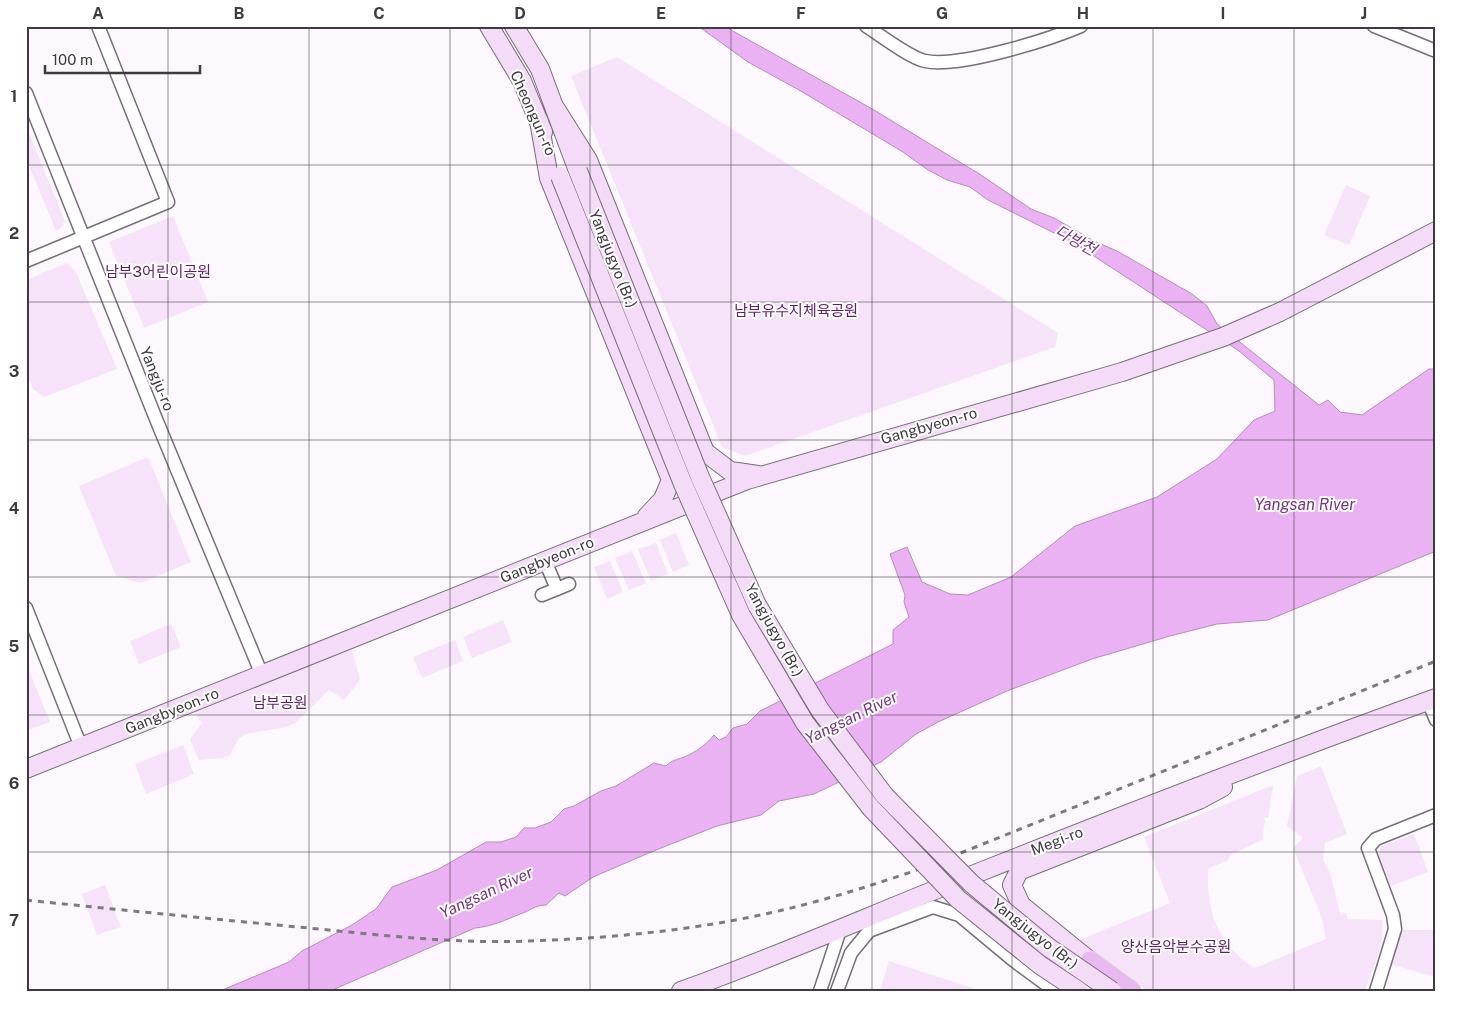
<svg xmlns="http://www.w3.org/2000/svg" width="1462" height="1017" font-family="'Public Sans','Noto Sans KR',sans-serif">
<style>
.green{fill:#f6e3f9}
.water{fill:#eab1f3;stroke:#b68dbd}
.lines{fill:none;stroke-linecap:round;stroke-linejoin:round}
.street-casing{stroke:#776e78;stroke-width:15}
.secondary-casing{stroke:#776e78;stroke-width:20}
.primary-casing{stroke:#d8d8d9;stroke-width:21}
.street{stroke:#fff;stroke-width:12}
.secondary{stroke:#f4dcf8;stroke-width:18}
.primary{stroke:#e8b8f0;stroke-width:19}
.rail{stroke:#7f7a80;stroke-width:3;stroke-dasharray:6 6;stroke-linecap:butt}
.secondary-bridge-casing{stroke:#776e78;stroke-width:20;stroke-linecap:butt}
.secondary-bridge{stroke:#f4dcf8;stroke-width:18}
.grid{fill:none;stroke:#3e3a3f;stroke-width:1;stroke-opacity:0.55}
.labels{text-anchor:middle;stroke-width:4;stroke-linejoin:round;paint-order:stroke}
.street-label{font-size:15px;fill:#3e3a3f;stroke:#fff}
.park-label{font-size:15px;fill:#601c6a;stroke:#fff}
.water-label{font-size:16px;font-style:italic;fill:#763381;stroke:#fff}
.neatline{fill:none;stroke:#3e3a3f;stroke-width:2}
.grid-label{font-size:16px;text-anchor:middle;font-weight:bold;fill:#3e3a3f}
</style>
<rect width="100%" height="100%" fill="#fdf7fe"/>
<!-- green -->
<path class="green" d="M617 57 1058 333 1055 347 745 456 722 447 571 76Z
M29 133 65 221 61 228 56 231 26 158V134Z
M1346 185 1370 196 1349 245 1324 235Z
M173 216 208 302 144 328 109 242Z
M67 263 76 272 117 369 44 397 33 389 26 372V280Z
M148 457 191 562 141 583 116 576 79 486Z
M676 533 689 565 673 572 660 540Z
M656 543 668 574 651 581 638 549Z
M632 551 646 583 629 590 615 558Z
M610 561 623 592 607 599 594 567Z
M503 620 512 642 472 658 463 637Z
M171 624 181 647 139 664 130 641Z
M455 640 463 661 422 678 413 657Z
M351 647 360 680 344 700 329 690 295 723 286 727 246 734 239 738 230 755 223 758 199 760 190 739 202 723 194 711Z
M26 663 50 722 26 731Z
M183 745 194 774 146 794 135 764Z
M1321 766 1347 834 1325 843 1323 859 1331 876 1340 914 1346 913 1348 919 1382 920C1385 945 1373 967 1365 991H1149L1108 967 1077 941 1170 903 1144 837 1273 785 1268 818 1264 817 1265 821 1262 840 1230 855 1228 860 1208 869C1207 903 1212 929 1237 954 1242 959 1248 965 1255 968L1326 939 1322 918 1293 848 1303 838 1287 826 1297 776Z
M1414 834 1428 872 1391 886 1379 854 1381 846Z
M105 885 121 927 97 935 82 894Z
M1400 930H1436L1435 977 1390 964Z
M889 961 982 991H880Z"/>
<!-- water -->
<path class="water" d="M698 26H724L874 110 981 175 1031 209 1054 218 1094 241 1117 251 1192 294 1207 306 1217 324 1319 405 1328 400 1340 412 1362 415 1429 369H1436V551L1268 620 1217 624 1170 636 1092 659 1007 691 938 722 916 734 881 762 814 794 779 801 761 815 717 826 656 850 593 877 565 896 559 893 546 905C535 905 530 911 520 914 506 920 490 927 475 928L330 991H220L289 962 302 951 352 925 376 909 392 887 437 870 486 842H501L516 837 524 828H535L551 822 564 809 574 806 601 791 616 786 654 763 666 766C672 760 676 760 684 757 696 752 706 745 714 735L719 740 726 737 733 728 747 724 760 711 893 644V630L909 617 904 602 905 595 890 554 907 547 922 582 950 594 968 595 1011 577 1075 526 1157 497 1217 459 1254 420 1275 411 1274 380 1239 351 1074 243 988 200 970 187 947 180 928 170 903 152 799 90 748 62Z"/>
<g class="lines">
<!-- street casing -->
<g class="street-casing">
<path id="street" d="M866 26C880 35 910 58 925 61 959 68 1048 40 1081 26
M1374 26 1436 51
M26 93 156 419 262 675
M26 261 168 202 98 26
M545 561 557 589
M542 595 569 584
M26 608 81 747
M1428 701 1436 720
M820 991 840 930
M837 991 851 953 869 931 933 907 959 915 1013 960 1055 991
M1376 991 1395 929 1393 915 1368 848 1376 839 1436 815"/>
</g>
<!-- secondary casing -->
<g class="secondary-casing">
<path id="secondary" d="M489 26 522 81 543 132
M514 26 540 69 578 171
M554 106 588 160 705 452 730 471 758 475
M539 121 549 178 671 480 663 499 647 516
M26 769 747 480 1122 372 1223 337 1280 312 1436 231
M1090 961 1021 905 1012 885 1019 871 1199 800 1223 787
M681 991C782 955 880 911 980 872 1131 812 1283 753 1436 698"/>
</g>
<!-- primary casing -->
<g class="primary-casing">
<path id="primary" d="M1090 961 1131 991"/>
</g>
<!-- street -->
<use href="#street" class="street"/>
<!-- secondary -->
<use href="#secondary" class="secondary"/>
<!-- primary -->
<use href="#primary" class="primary"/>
<!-- rail -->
<path class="rail" d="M26 900C120 910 214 919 308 928 381 935 454 944 528 941 617 938 708 929 795 907 839 896 882 882 926 867L1436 661"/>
<!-- secondary-bridge casing -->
<g class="secondary-bridge-casing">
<path id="secondary-bridge" d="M578 171 700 477 757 605 820 710 885 796 972 884 1048 947 1112 991
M560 176 683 484 741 615 805 723 871 808 958 899 1040 965 1079 991"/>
</g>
<!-- secondary-bridge -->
<use href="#secondary-bridge" class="secondary-bridge"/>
</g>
<!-- grid -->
<path class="grid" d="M168 26V991M309 26V991M450 26V991M590 26V991M731 26V991M872 26V991M1012 26V991M1153 26V991M1294 26V991M26 165H1436M26 302H1436M26 440H1436M26 577H1436M26 715H1436M26 852H1436"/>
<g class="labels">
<!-- street labels -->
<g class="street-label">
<text transform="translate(533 113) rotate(66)" y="5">Cheongun-ro</text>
<text transform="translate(613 259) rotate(68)" y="5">Yangjugyo (Br.)</text>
<text transform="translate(157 379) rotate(68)" y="5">Yangju-ro</text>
<text transform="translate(929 426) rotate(-16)" y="5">Gangbyeon-ro</text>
<text transform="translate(547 560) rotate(-22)" y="5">Gangbyeon-ro</text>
<text transform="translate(774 630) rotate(61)" y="5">Yangjugyo (Br.)</text>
<text transform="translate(172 711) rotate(-22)" y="5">Gangbyeon-ro</text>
<text transform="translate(1057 841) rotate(-21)" y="5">Megi-ro</text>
<text transform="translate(1035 934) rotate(38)" y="5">Yangjugyo (Br.)</text>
</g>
<!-- park labels -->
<g class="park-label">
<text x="158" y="277">남부3어린이공원</text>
<text x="796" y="316">남부유수지체육공원</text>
<text x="280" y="708">남부공원</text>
<text x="1176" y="952">양산음악분수공원</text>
</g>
<!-- water labels -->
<g class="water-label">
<text transform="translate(1076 240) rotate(29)" y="6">다방천</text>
<text x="1305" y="510">Yangsan River</text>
<text transform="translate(851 717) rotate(-26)" y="6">Yangsan River</text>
<text transform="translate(486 892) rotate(-25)" y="6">Yangsan River</text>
</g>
</g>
<!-- border -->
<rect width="1462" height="1017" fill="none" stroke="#ffffff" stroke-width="55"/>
<!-- scale -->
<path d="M45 65v8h155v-8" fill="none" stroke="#3e3a3f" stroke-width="2.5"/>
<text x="52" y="65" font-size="15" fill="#3e3a3f" stroke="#ffffff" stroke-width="4" paint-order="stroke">100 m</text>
<rect x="28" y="28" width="1406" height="962" class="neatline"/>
<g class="grid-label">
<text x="98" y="19">A</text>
<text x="239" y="19">B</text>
<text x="379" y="19">C</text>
<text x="520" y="19">D</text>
<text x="661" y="19">E</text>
<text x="801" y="19">F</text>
<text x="942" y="19">G</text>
<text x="1083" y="19">H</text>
<text x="1223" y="19">I</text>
<text x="1364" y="19">J</text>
<text x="14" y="102">1</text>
<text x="14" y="239">2</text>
<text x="14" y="377">3</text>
<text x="14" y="514">4</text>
<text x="14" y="652">5</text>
<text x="14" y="789">6</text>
<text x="14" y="926">7</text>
</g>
</svg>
